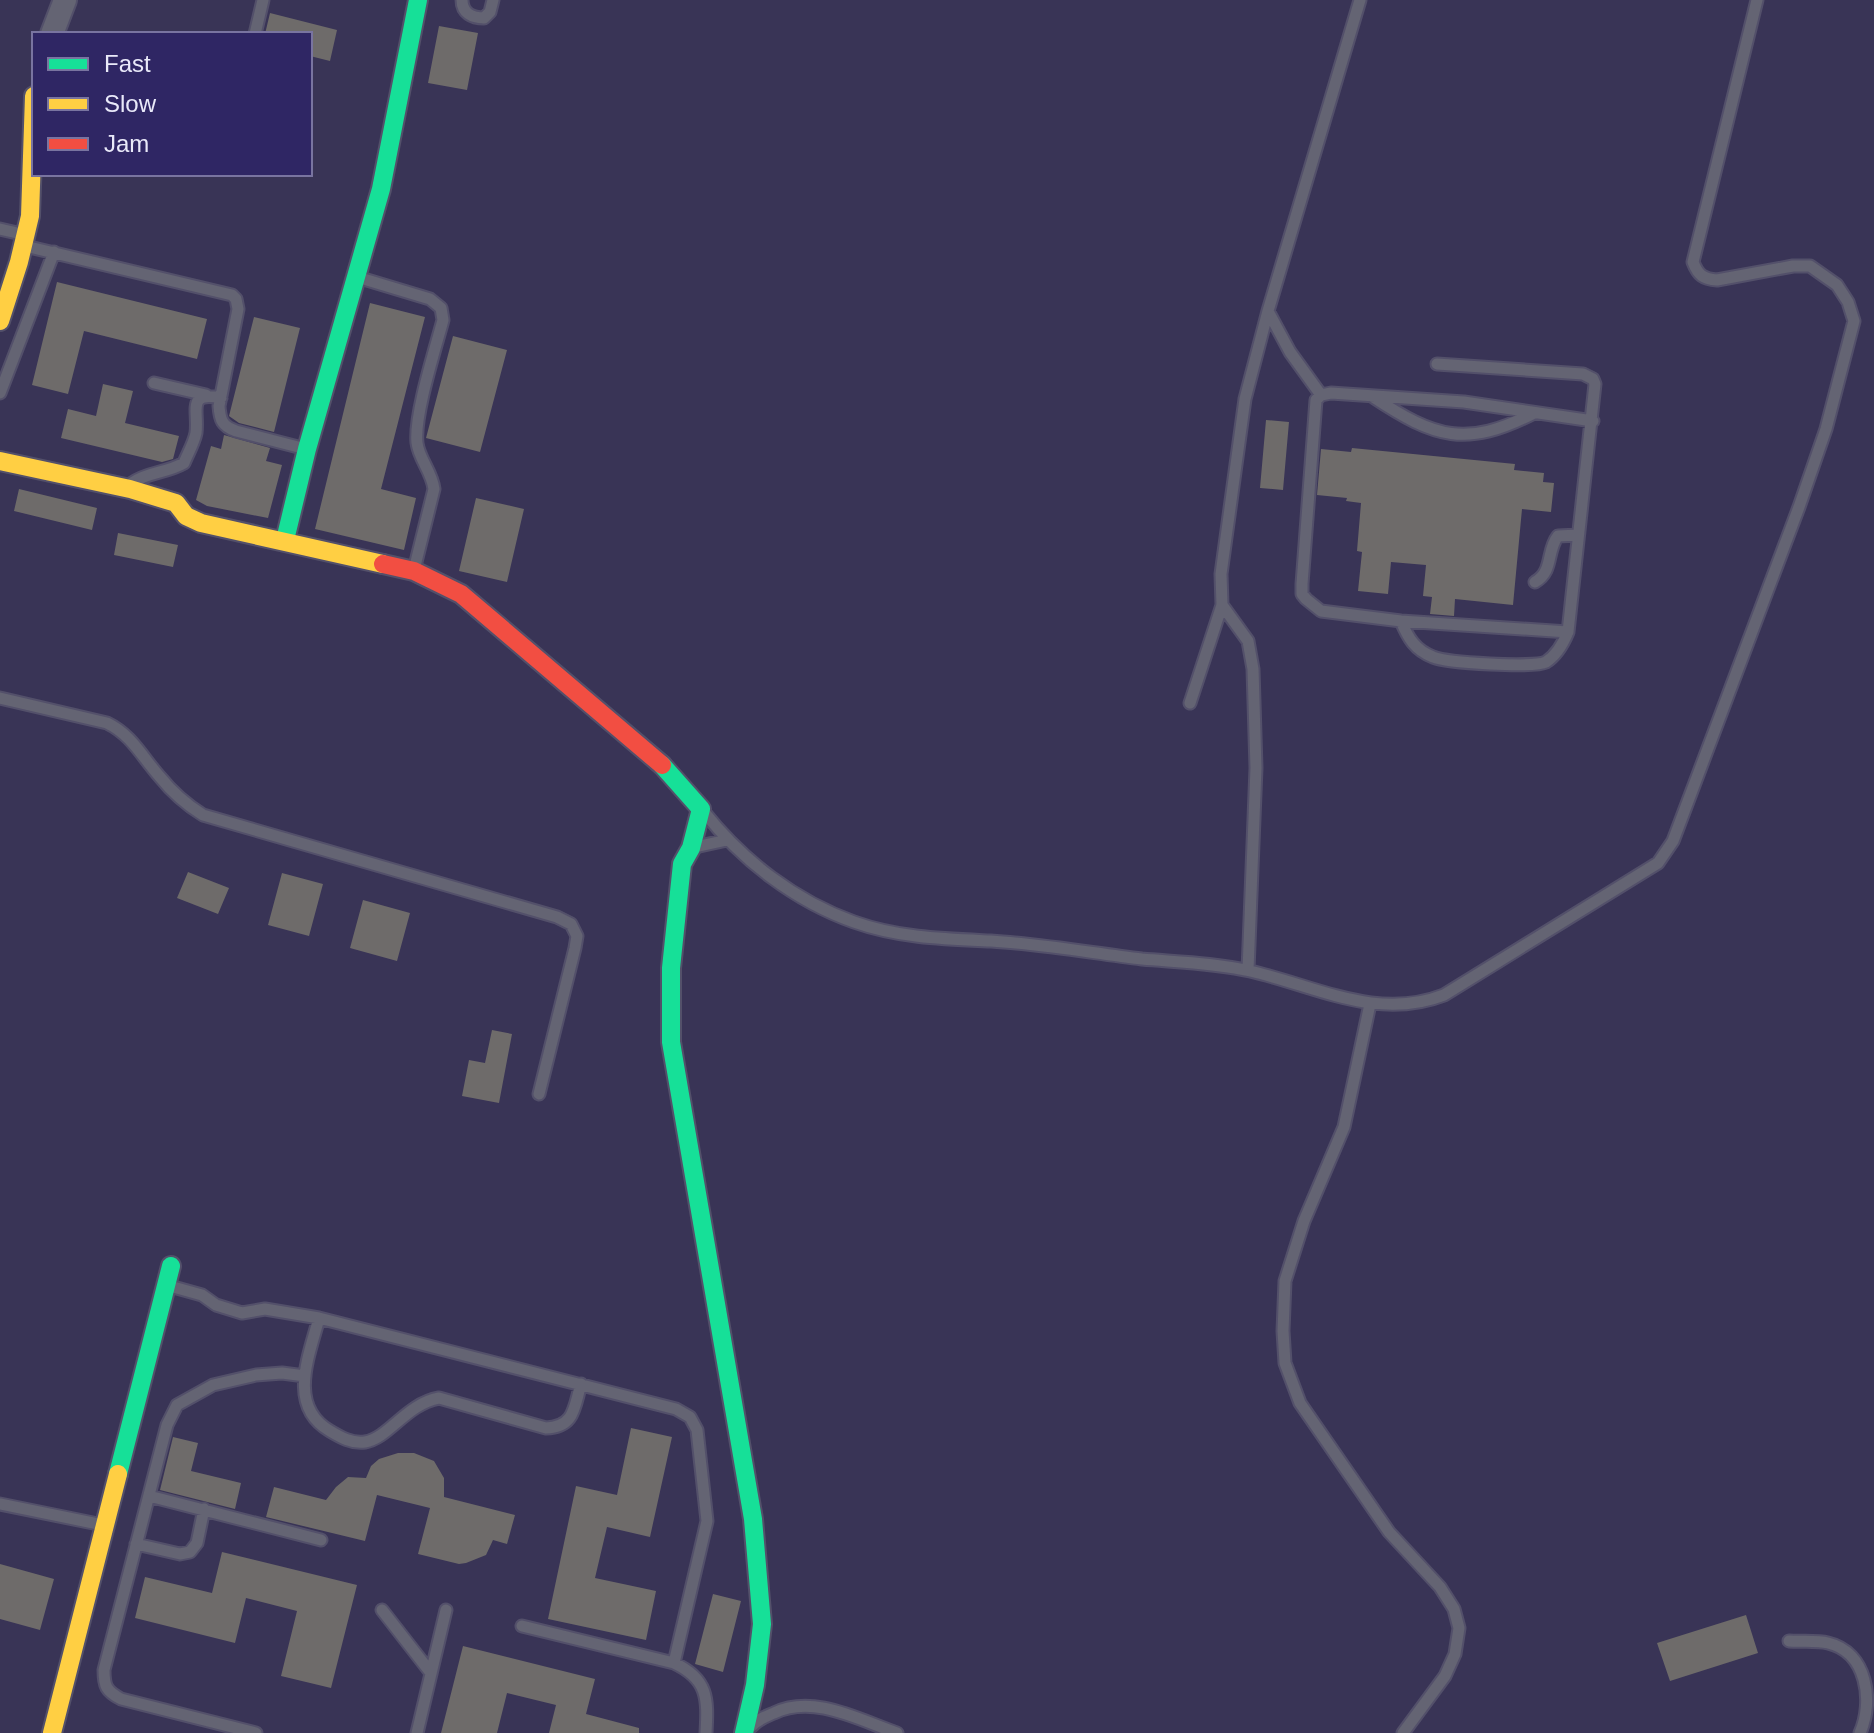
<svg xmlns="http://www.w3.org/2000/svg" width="1874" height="1733" font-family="Helvetica,sans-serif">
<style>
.building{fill:#6e6b6a}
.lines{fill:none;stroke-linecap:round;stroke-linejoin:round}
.lane-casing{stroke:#53506a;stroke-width:15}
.street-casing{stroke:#53506a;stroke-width:26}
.fast-casing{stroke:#53506a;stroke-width:22}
.slow-casing{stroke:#53506a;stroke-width:22}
.jam-casing{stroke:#53506a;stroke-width:22}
.lane{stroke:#646473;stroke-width:11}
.street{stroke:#646473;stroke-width:22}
.fast{stroke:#16e098;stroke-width:18}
.slow{stroke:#ffcf43;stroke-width:18}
.jam{stroke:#f24e42;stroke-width:18}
</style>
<rect width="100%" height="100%" fill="#393456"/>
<!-- building -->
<path class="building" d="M270 13 337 30 330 61 310 56V34H265Z
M439 26 478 33 467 90 428 83Z
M57 282 207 319 197 359 84 331 68 394 32 385Z
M370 303 425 317 381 489 416 498 404 550 315 529Z
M254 317 300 328 274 432 239 423 229 416Z
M453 336 507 350 480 452 426 438Z
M103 384 133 391 125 423 179 436 173 459 162 462 61 438 68 409 96 416Z
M1266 420 1289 422 1283 490 1260 488Z
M224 435 270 448 266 461 282 465 268 518 207 506 196 500 211 446 221 449Z
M1352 448 1515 464 1514 470 1544 473 1543 482 1554 483 1551 512 1522 509 1513 605 1455 599 1454 616 1430 614 1432 597 1423 596 1426 565 1391 562 1388 594 1358 591 1362 552 1357 551 1361 503 1346 501 1347 498 1317 495 1321 449 1351 452Z
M19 489 97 508 92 530 14 511Z
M476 498 524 509 507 582 459 571Z
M118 533 178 545 173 567 114 555Z
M188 872 229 888 218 914 177 898Z
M282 873 323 884 309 936 268 925Z
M363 900 410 913 397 961 350 948Z
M492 1030 512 1034 499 1103 462 1096 469 1060 485 1063Z
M631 1428 672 1437 650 1537 607 1527 595 1578 656 1591 646 1640 548 1619 576 1486 617 1495Z
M173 1437 198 1443 191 1471 241 1483 235 1509 160 1490Z
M398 1453H414L434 1461 444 1478V1497L515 1515 507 1544 493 1540 486 1555 466 1563 459 1564 418 1554 430 1508 377 1495 365 1541 266 1517 274 1487 326 1500 336 1487 348 1477 366 1478 371 1466 379 1459Z
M222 1552 357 1585 331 1688 281 1676 297 1611 246 1598 235 1643 135 1618 145 1577 212 1593Z
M0 1564 54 1579 40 1630 0 1619Z
M713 1594 741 1601 723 1672 695 1664Z
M1746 1615 1758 1653 1670 1681 1657 1643Z
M463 1646 595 1679 586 1714 639 1728V1733H549L556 1705 507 1693 497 1733H441Z"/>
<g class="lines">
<!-- lane casing -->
<g class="lane-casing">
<path id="lane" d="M462 0C462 13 472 18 484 18L490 12 493 0
M1360 0 1268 311 1290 352 1321 395 1331 393 1464 402 1593 421
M255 34 263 0
M0 229 26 235
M25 246 232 295 236 299 238 309 219 406C220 420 222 426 236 431L306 449
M357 277 430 299 441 308 443 320C435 350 414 415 417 443 419 459 432 472 434 489L414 570
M154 383 206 395
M0 393 54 252
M1321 395 1316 400 1302 584V594L1306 599 1321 611 1401 621 1568 632 1595 384 1593 379 1583 374 1437 364
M1373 397C1435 438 1466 448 1534 413
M132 483C147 472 167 473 184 463 188 453 194 443 196 433 199 411 186 391 221 398
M1535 582C1554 571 1546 551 1558 536L1578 535
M1401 621C1408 638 1415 650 1433 657 1447 663 1534 668 1546 662 1557 655 1563 644 1568 632
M0 698 107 723C132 735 142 757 160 777 172 792 187 805 203 815L557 917 571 924 577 936 575 948 539 1094
M1190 703 1222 605
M704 812C743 861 795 901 854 922 899 938 944 939 991 941 1041 944 1092 953 1142 959 1177 962 1216 963 1250 971 1316 986 1377 1021 1444 995L1658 863 1673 841 1799 507 1826 429 1854 321 1848 302 1837 285 1810 266H1793L1717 280C1703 279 1698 275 1693 262L1757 0
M695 847 727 840
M1248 970 1256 768 1253 669 1248 641 1222 605 1221 574 1245 399 1268 311
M1370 1004 1344 1127 1304 1221 1285 1281 1283 1331 1285 1363 1300 1403 1389 1532 1440 1587 1454 1609 1459 1628 1455 1654 1445 1676 1403 1733
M166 1285 202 1295 216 1305 242 1313 265 1309 319 1318 676 1409 690 1417 697 1430 707 1521 674 1663
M319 1318C309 1356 287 1406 330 1431 340 1437 352 1444 365 1442 389 1438 406 1404 439 1398L546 1428C575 1427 574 1407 581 1384
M149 1496 321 1540
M0 1504 103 1525
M136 1544 180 1554 190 1552 197 1543 204 1509
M382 1610 431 1673
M522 1626 674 1663C708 1679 708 1698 706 1733
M1789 1641C1801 1642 1816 1640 1828 1643 1867 1652 1874 1701 1860 1733
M752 1726C758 1719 765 1717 774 1713 814 1694 859 1720 897 1733
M256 1733 121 1699C106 1691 104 1686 104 1670L167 1425 177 1405 213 1385 256 1375 282 1373 305 1376
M417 1733 446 1610"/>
</g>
<!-- street casing -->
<g class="street-casing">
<path id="street" d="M52 34 65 0"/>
</g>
<!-- fast casing -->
<g class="fast-casing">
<path id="fast" d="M285 540 307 449 381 189 418 0
M662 765 701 809 691 848 682 864 671 968V1042L753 1519 762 1624 755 1685 744 1733
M118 1474 171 1266"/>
</g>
<!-- slow casing -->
<g class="slow-casing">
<path id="slow" d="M0 321 19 262 30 216 34 96
M0 461 130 489 176 503 186 516 201 523 383 564
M52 1733 118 1474"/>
</g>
<!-- jam casing -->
<g class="jam-casing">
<path id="jam" d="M383 564 414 571 461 594 662 765"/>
</g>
<!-- lane -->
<use href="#lane" class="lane"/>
<!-- street -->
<use href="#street" class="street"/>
<!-- fast -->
<use href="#fast" class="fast"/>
<!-- slow -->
<use href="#slow" class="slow"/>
<!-- jam -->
<use href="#jam" class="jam"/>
</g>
<!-- legend -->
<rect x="32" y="32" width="280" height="144" fill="#2f2664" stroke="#7974a0" stroke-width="2"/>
<rect x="48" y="58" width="40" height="12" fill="#16e098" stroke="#7974a0" stroke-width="2"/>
<text x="104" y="72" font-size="24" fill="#e9e9f9">Fast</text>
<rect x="48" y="98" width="40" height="12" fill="#ffcf43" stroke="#7974a0" stroke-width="2"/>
<text x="104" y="112" font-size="24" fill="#e9e9f9">Slow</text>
<rect x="48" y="138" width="40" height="12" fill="#f24e42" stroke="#7974a0" stroke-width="2"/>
<text x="104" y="152" font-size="24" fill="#e9e9f9">Jam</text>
</svg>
